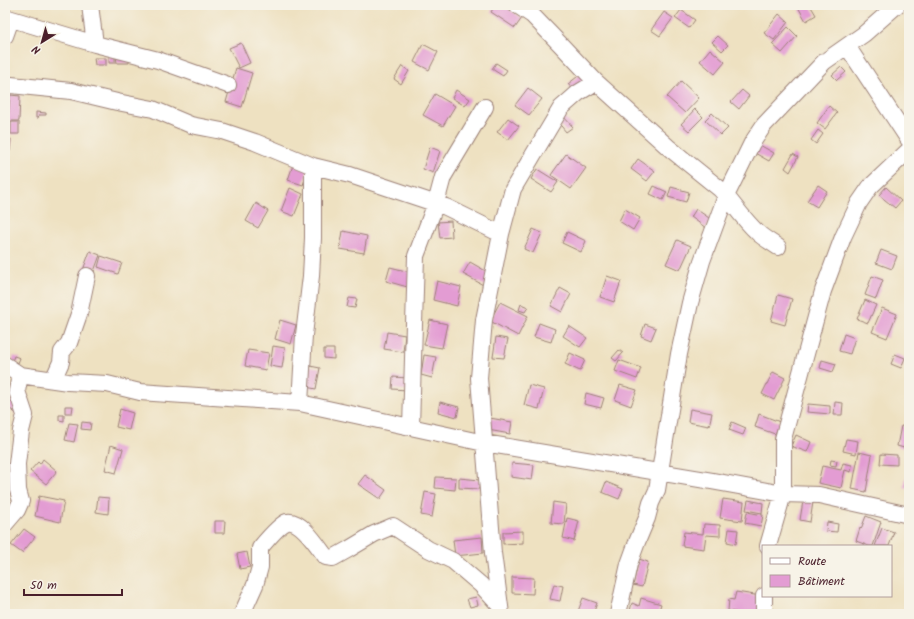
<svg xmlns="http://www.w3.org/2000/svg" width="914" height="619" font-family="Kalam,sans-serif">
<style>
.building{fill:#e39cd3}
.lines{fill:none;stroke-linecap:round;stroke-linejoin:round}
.street-casing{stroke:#9c8076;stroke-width:18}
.street{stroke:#fff;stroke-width:16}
</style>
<rect width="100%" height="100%" fill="#f7f3e8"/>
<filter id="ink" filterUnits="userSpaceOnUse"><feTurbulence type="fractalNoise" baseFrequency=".025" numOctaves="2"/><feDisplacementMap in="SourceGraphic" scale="8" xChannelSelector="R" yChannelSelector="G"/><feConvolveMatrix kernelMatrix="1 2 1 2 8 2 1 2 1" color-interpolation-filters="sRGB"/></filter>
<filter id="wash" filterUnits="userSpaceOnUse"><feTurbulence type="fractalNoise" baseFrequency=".012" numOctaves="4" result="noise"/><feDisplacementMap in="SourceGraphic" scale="16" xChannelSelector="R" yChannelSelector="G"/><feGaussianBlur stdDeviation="0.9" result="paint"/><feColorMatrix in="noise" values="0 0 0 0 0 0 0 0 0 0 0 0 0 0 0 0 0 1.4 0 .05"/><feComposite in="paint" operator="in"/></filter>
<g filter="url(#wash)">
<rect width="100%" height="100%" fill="#eee1c1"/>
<g id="blocks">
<!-- building -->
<path class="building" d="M495 5H503L522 18 515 28 491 12Z
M802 5H810L816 15 806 21 798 7Z
M681 10 695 20 689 28 675 18Z
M664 12 673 18 660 36 651 30Z
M779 14 788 22 774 40 764 33Z
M788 27 797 36 782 53 772 44Z
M718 36 728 45 722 51 712 42Z
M241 43 250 63 239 68 229 48Z
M423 44 438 52 429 70 414 62Z
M710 49 725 62 715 74 700 61Z
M109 56H115V63H109Z
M116 56H129V63H117Z
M94 58H106V65H95Z
M496 63 507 70 503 76 492 69Z
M402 66 409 71 401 84 394 79Z
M841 67 846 72 837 80 832 75Z
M236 68 252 73 242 107 226 102Z
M582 73 588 80 574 91 568 84Z
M681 81 699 98 685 113 667 97Z
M528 88 542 99 529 115 515 105Z
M456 90 470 99 465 106 452 98Z
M742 90 749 96 739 109 731 102Z
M435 94 455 106 443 126 423 115Z
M10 95 20 96 19 121H8Z
M829 106 837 113 825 129 817 123Z
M695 109 703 117 689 131 681 124Z
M36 112 46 113V115H39L38 118H36Z
M712 113 728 128 721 135 705 120Z
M563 116 573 127 566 132 557 121Z
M508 118 519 126 508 140 497 132Z
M11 122H19V134H11Z
M818 130 823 134 816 144 811 140Z
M5 138 11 139 10 151 5 150Z
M758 144 774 153 769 161 753 152Z
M430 147 440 151 433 173 423 169Z
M566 154 586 168 571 189 551 175Z
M793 154 798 157 790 172 785 168Z
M638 159 655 171 647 181 631 169Z
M293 165 308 170 303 185 288 180Z
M537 169 558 182 551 192 531 179Z
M818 185 827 191 817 207 807 201Z
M654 186 667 192 663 200 650 194Z
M671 187 689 192 686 202 668 197Z
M886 187 901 201 895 208 879 195Z
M290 188 303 194 294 216 281 211Z
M256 203 268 211 258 228 246 221Z
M625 209 640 218 633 230 619 221Z
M696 209 712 220 706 228 691 217Z
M451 221 452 237 440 238 438 222Z
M533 229 542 233 533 253 524 249Z
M343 231 367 236 364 253 340 249Z
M567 232 586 241 581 252 562 243Z
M677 240 691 246 680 270 666 264Z
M881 250 897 256 892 269 876 263Z
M90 251 100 255 93 274 83 270Z
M101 256 122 263 118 274 98 267Z
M470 262 491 274 485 286 463 274Z
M390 267 414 273 411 288 386 281Z
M607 276 621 281 614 302 600 297Z
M872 276 883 280 876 299 865 295Z
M437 281 461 287 457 306 433 300Z
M560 288 571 294 562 312 551 306Z
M778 295 792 299 785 325 771 321Z
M349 298 357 299 355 308 347 307Z
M865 300 876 305 868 323 857 319Z
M500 302 528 316 518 336 490 321Z
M521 304 528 307 525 312 519 310Z
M882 308 897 314 887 338 872 332Z
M280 320 296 325 291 344 275 339Z
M430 320 447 324 442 348 424 345Z
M539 323 555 329 551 342 534 337Z
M645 324 656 328 651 340 641 336Z
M569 326 587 338 580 347 563 336Z
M387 332 405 335 403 352 384 349Z
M844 334 855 338 850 354 839 351Z
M496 337 508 339 504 358 493 357Z
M273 346 285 348 282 368 270 366Z
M324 349H334V359L324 358Z
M248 350 269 353 266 370 245 366Z
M619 350 623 353 616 361 612 358Z
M570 353 585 360 580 371 565 364Z
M895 354 905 358 901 368 891 364Z
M424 355 436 357 432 378 421 375Z
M14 356 20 358 18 363 12 361Z
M619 360 641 368 637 379 615 371Z
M822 360 836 364 833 372 820 368Z
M310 366 320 368 316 389 306 387Z
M773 372 785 378 774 400 762 394Z
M393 377 408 378 407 390 392 389Z
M529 385 544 389 539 409 524 405Z
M620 385 637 390 631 406 615 400Z
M586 393 604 398 601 408 584 404Z
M9 400 22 409 18 415 5 405Z
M440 402 459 407 457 417 438 412Z
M835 402 843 403 842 415H834Z
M808 404 830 406V414L807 412Z
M65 406H73L72 413H65Z
M120 409 133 413 129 430 116 427Z
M690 409 712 413 709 426 688 422Z
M759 414 780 422 775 434 755 427Z
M59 415H64V421L59 420Z
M490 418 512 422 510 434 488 430Z
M82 422 91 423 90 430 81 429Z
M732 422 746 428 743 435 729 430Z
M69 423 78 424 74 442 65 440Z
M901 426 908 427 904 448 897 446Z
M796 435 811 442 807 452 791 446Z
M846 439 858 441 856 454 843 451Z
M111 445 123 449 116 473 105 470Z
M859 452 872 455 866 492 852 489Z
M881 454 897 455V465L880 464Z
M43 459 57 471 46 484 30 471 38 462 40 464Z
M831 460 837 461 836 466 830 465Z
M512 463 534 465 532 480 511 477Z
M843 463 852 465 851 472 845 470 841 488 818 483 822 466 841 470Z
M365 475 386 490 380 499 358 484Z
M436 477 456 478 455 490 435 488Z
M906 477H909V488L904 487Z
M459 478 480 480 479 489 459 488Z
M606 482 623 489 619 499 602 492Z
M425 492 436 494 432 517 421 515Z
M39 496 64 501 60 522 35 516Z
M98 497 109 498 108 514 96 512Z
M723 499 744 502 742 521 720 518Z
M748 500 763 503 762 513 746 510Z
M803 501 813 502 810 522 800 520Z
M553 502 566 504 564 524 551 523Z
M747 512 763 515 761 526 745 523Z
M866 516 881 522 873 546H869L856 541 860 528 861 529Z
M567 518 579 521 574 541 563 538Z
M215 521H225L224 533H215Z
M827 522 838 524 837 532 826 531Z
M704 524 720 525V536L706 535 704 549 682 546 684 532 703 534Z
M882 528 894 532 889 546H875Z
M24 529 35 537 22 553 11 545Z
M729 529 738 530 736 544 727 542Z
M523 531V543L503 544V532Z
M482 537 483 553 455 556 453 540Z
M247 552 250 567 240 569 237 554Z
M639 559 648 562 642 587 633 585Z
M512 577 534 578 533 594 512 593Z
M554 584 563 586 560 601 550 599Z
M736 592 761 596 758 614H747L728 611 729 599 734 600Z
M476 597 478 605 470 607 467 599Z
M583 598 597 603 593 614H577Z
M641 598 661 604 658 614H629L632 603 639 606Z"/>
</g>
</g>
<g filter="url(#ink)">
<use href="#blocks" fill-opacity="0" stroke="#9c8076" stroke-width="1"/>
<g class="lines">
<!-- street casing -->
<g class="street-casing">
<path id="street" d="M90 5 95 44
M517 5 532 15 561 45 596 82 668 147 720 189C733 203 743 219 757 232 763 238 771 242 778 247
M5 17 95 44 158 60 228 85
M5 36 11 19
M847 46 909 140
M5 86 11 85 71 91 117 102 153 109 191 125 222 131 255 142 313 166
M5 365 20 375 68 382 107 384 140 392 154 393 300 403 484 443 712 481 783 494 819 495 909 515
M53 380 61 362 62 352 69 343 79 314 87 276
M300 403 304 335 311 276 313 238V166L350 175 446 207 501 234
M411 427 416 256 436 203 443 177 485 107
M5 524 17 510 21 501 18 490 17 464 21 431 25 415 17 391 20 375
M768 546 783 494V439L823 291 843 237 859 203 870 187 909 150
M242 614 255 585 260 567V548C265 542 280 524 287 522 301 519 319 548 326 557L333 558 349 549 374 534 393 526 428 549 453 561 481 585 500 606
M501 614 493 553 479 378 484 320 501 234 513 189 561 108 578 93 596 82
M618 614 629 564 637 542 647 518 651 503 657 490 679 354 690 303 702 261 726 196 752 143 764 125 824 62 864 34 897 5
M764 614V596"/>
</g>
<!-- street -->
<use href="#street" class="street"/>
</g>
</g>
<!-- margin -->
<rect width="914" height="619" fill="none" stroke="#f7f3e8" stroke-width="20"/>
<!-- legend -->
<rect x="762" y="545" width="130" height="52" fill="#f7f3e8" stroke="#b29e9c"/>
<rect x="770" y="558" width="20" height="6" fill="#ffffff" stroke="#b29e9c"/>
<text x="798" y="565" font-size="12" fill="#4a1f2b">Route</text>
<rect x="770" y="575" width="20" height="12" fill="#e39cd3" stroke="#b29e9c"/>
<text x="798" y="585" font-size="12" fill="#4a1f2b">Bâtiment</text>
<!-- north arrow -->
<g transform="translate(42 42) rotate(217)" stroke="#f7f3e8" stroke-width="3" paint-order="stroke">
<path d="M0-3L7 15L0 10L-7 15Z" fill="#4a1f2b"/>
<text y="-6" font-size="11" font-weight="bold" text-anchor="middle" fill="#4a1f2b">N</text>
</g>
<!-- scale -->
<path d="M24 589v6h98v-6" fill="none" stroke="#4a1f2b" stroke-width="2"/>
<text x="30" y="589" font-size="12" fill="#4a1f2b" stroke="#f7f3e8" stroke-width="3" paint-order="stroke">50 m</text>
</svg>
